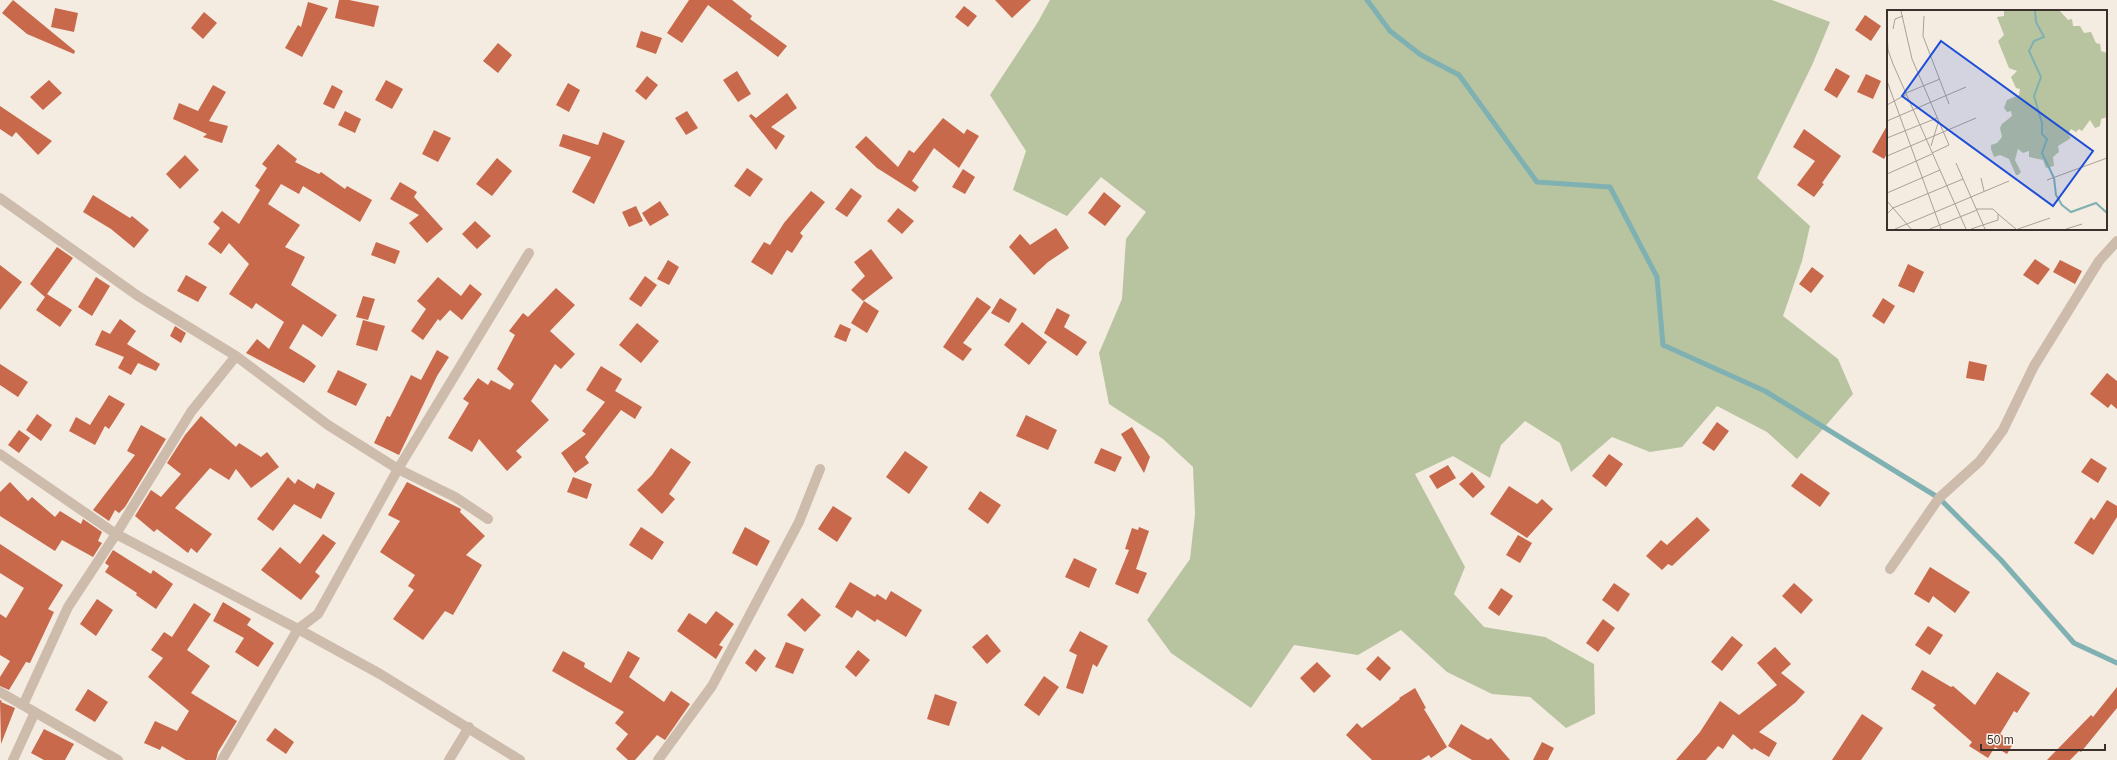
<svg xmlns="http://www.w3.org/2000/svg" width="2117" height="760" font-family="Arial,sans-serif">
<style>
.green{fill:#b8c4a0}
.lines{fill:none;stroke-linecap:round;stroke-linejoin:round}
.stream{stroke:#7fb0b2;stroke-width:5}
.building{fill:#c8694b}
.street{stroke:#cdbbac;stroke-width:10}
.inset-river{fill:none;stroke:#7fb0b2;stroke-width:2}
.inset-road{fill:none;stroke:#aaa098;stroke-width:1}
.view{fill:#1d4ed8;fill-opacity:0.15;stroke:#1d4ed8;stroke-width:2}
.inset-edge{fill:none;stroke:#3b302b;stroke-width:2}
</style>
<rect width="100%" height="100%" fill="#f4ebe1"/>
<!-- green -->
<path class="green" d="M1050 0H1772L1830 22 1813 63 1757 178 1810 226 1802 261 1783 316 1838 359 1853 394 1797 459 1767 432 1717 406 1682 447 1650 452 1612 437 1571 472 1560 443 1525 421 1501 445 1490 478 1453 456 1415 474 1465 567 1454 594 1484 627 1545 637 1594 664 1595 714 1566 728 1530 697 1492 694 1447 672 1401 630 1358 655 1294 645 1251 708 1171 653 1147 620 1190 559 1195 514 1193 467 1163 439 1109 404 1099 353 1122 299 1126 239 1146 212 1101 177 1067 216 1013 190 1026 151 990 95 1038 22Z"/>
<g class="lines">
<!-- stream -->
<path class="stream" d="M1367 0 1390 31 1421 55 1459 75 1537 182 1610 187 1657 277 1663 345 1765 391 1939 498 2001 560 2074 643 2117 663"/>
</g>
<!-- building -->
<path class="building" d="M13 0 75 51 74 54 27 34 2 13Z
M339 0H349L379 6 374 27 335 18Z
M689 0H732L752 16 750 19 787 46 778 57 708 5 682 43 667 33Z
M995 0H1031L1012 18Z
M308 2 328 8 302 57 285 48 298 25 301 27Z
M964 6 977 16 968 27 955 17Z
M55 8 78 13 74 32 51 27Z
M204 12 217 23 203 39 191 28Z
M1865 15 1881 26 1871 41 1855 30Z
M641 31 662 38 656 54 636 47Z
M498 43 512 55 498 73 483 61Z
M1836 68 1850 76 1837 98 1824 90Z
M737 71 751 94 738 102 723 80Z
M1866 74 1881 81 1873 99 1857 92Z
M647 76 658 85 646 100 635 91Z
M49 80 62 93 43 110 30 97Z
M386 80 403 89 392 109 375 100Z
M568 83 580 90 569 112 556 105Z
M213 85 226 92 209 121 228 126 222 143 203 137 207 134 173 119 179 103 198 111Z
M332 85 343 91 334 109 323 104Z
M787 93 797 108 771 127 785 136 776 150 749 116 751 114 756 118Z
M0 106 52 141 38 155 16 132 12 137 0 129Z
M345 111 361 119 355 133 338 125Z
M687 111 698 128 686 135 675 118Z
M943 118 964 134 967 129 979 136 959 168 934 148 912 181 919 187 915 192 877 168 855 147 866 136 898 167 909 150 914 153Z
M1888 124V152L1884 159 1872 152Z
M1804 129 1841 156 1822 183 1824 184 1814 197 1797 185 1815 161 1793 147Z
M434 130 451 138 438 162 422 154Z
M603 132 625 141 594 204 572 192 591 157 559 146 563 134 598 145Z
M278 144 297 159 295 162 319 174 321 172 345 189 347 186 372 200 360 222 303 186 299 194 281 184 268 204 300 225 285 247 305 257 291 285 337 315 322 337 303 324 289 348 310 361 316 366 304 383 246 353 257 339 269 349 284 322 256 303 252 309 229 294 249 264 229 243 221 254 208 244 220 228 213 222 222 211 239 224 260 190 255 186 267 168 262 164Z
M185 155 199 170 180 189 166 174Z
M497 158 512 171 492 196 476 184Z
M747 168 763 179 750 197 734 186Z
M963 169 975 177 965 194 952 187Z
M400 182 417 192 414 197 443 229 427 243 409 223 419 215 390 199Z
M851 188 862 196 847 217 835 209Z
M811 191 825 202 800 233 803 236 792 253 787 250 772 275 751 262 764 242 770 245 784 223Z
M1104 192 1121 206 1105 226 1088 213Z
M93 195 130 218 132 216 149 230 134 248 111 229 83 212Z
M660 201 669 215 650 226 642 213Z
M636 206 643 221 629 227 622 212Z
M898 208 914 221 902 234 887 221Z
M475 221 491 236 477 249 462 234Z
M1056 228 1069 248 1048 262 1034 275 1009 247 1020 234 1030 245Z
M376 242 400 251 395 264 371 255Z
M57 247 73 258 47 294 72 310 60 327 36 310 45 297 30 284Z
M871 249 893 278 863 301 851 290 865 276 854 262Z
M2035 259 2050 269 2038 285 2023 275Z
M668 260 679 267 669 285 657 279Z
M2060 260 2082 271 2075 284 2053 272Z
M1908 264 1924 272 1914 293 1898 286Z
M0 265 22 282 0 310Z
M1812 267 1824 276 1811 293 1799 284Z
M186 275 207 287 198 302 177 291Z
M645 276 657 285 641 307 629 299Z
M96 277 110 286 92 316 78 307Z
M438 277 461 296 470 284 482 294 462 320 450 310 440 321 438 319 423 340 411 331 426 309 417 301Z
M556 288 575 305 550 331 575 354 561 369 555 364 531 401 549 420 516 451 522 457 507 471 479 439 472 452 448 438 469 403 463 399 478 378 488 385 491 380 510 390 514 384 497 369 515 335 509 331 523 313 528 317Z
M363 296 375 299 368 320 356 317Z
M977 297 991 307 963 343 972 349 963 361 943 347Z
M1000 298 1017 309 1009 323 991 313Z
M1883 298 1895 306 1884 324 1872 316Z
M864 301 879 311 867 333 851 323Z
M1057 308 1070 315 1064 327 1087 342 1077 356 1044 333Z
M120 319 136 331 127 344 160 364 156 371 138 363 131 375 118 368 124 357 95 345 102 330 110 334Z
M363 320 385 326 377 351 356 345Z
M1022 322 1047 342 1029 365 1004 345Z
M637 323 659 341 641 363 619 345Z
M840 324 851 329 846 342 834 337Z
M175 326 186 333 181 343 170 336Z
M437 350 449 357 437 376 399 455 374 443 387 416 390 417 411 375 421 380Z
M1969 361 1987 365 1984 381 1966 378Z
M0 364 28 382 18 397 0 385Z
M601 366 622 379 615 391 642 407 635 419 621 410 585 457 589 463 575 473 561 453 586 434 582 431 605 402 586 390Z
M338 370 367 384 356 406 327 392Z
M2107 373 2117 381V409L2111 404 2108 408 2090 394Z
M109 395 125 404 109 429 105 426 95 445 69 431 76 417 90 425Z
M37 414 52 425 41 441 26 430Z
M1026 415 1057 430 1048 450 1016 436Z
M201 416 236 447 239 443 261 457 267 452 279 467 251 488 236 469 229 480 210 468 175 508 212 534 197 553 191 548 188 553 157 529 154 532 135 516 151 490 161 497 181 474 167 463 185 435Z
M1717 422 1729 431 1714 451 1702 443Z
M141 425 166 439 125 507 119 513 115 510 109 521 93 510 135 455 127 451Z
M1132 427 1150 457 1144 473 1121 434Z
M19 430 30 438 19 453 8 445Z
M671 448 691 462 669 494 675 499 662 514 637 490 652 475Z
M1101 448 1122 457 1115 472 1094 463Z
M905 451 928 467 909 494 886 477Z
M1609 454 1623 464 1606 487 1592 476Z
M2091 458 2107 468 2098 483 2081 472Z
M1448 465 1456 478 1437 489 1429 476Z
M1472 472 1485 487 1473 498 1459 484Z
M1801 473 1830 493 1820 507 1791 486Z
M288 477 295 484 298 479 314 489 317 483 335 493 321 519 294 504 273 531 257 519Z
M573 477 592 484 587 499 567 492Z
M10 482 28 501 32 497 55 517 60 511 81 524 83 519 102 532 98 541 102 543 93 557 62 540 55 551 0 516V492Z
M407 482 461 509 460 512 485 536 466 555 482 565 453 615 445 611 423 640 393 619 414 590 408 586 415 575 380 552 400 521 388 515Z
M1509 486 1537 504 1542 499 1553 509 1527 538 1490 514Z
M980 491 1001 505 988 524 968 509Z
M2107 500 2117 506V517L2093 555 2074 543 2091 517 2094 520Z
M833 506 852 518 837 542 818 529Z
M1697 517 1710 530 1672 566 1668 564 1662 570 1646 556 1661 540 1667 545Z
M641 527 664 542 652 560 629 545Z
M745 527 770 541 757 566 732 553Z
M1139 527 1149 531 1136 569 1147 573 1138 594 1115 584 1129 550 1125 549 1132 528 1138 530Z
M323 534 336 543 315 572 320 576 301 600 261 570 280 547 300 564Z
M1518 535 1532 543 1520 563 1506 555Z
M0 544 63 585 48 609 54 612 30 663 26 662 9 690 0 686V677L10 661 0 655V614L6 618 24 588 0 573Z
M113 550 151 574 153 570 173 584 156 609 136 595 137 593 105 572 109 566 105 563Z
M1074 558 1097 569 1089 588 1065 577Z
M1930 567 1970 592 1955 613 1933 596 1929 603 1914 594Z
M850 582 875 597 877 594 886 600 891 591 922 610 906 637 877 619 875 622 857 610 852 618 835 607Z
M1614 583 1630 594 1618 612 1602 600Z
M1794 583 1813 600 1801 614 1782 596Z
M1501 588 1513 596 1499 616 1488 608Z
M802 598 821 615 805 632 787 615Z
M97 599 113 610 96 636 80 624Z
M223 602 251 619 247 625 274 643 258 667 235 652 244 638 213 621Z
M194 603 211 614 187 650 210 666 191 693 237 721 218 752 216 760H186L162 746 160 750 144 743 155 721 177 731 189 711 148 677 163 658 151 650 164 632 172 637Z
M716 611 734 624 719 645 723 647 716 659 677 631 689 613 706 624Z
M1603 619 1615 628 1598 652 1586 643Z
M1928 626 1943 635 1930 655 1915 645Z
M1080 631 1108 646 1097 667 1093 664 1083 694 1066 688 1077 655 1069 651Z
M987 634 1001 651 987 664 972 647Z
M1732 636 1743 645 1722 671 1711 662Z
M786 642 804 649 793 674 775 667Z
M1775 647 1791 664 1781 673 1805 692 1796 702 1759 732 1777 743 1769 757 1754 748 1752 750 1733 734 1723 749 1718 746 1706 760H1676L1700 732 1720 701 1739 715 1777 685 1757 663Z
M755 649 766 658 756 672 745 663Z
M858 650 870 660 856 677 845 667Z
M563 651 585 663 584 667 611 683 628 651 640 658 629 677 664 702 671 691 690 704 665 740 657 735 635 760H628L616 749 628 734 615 723 624 712 552 671Z
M1378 656 1391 668 1380 681 1366 669Z
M1317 662 1331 676 1314 693 1300 678Z
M1922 670 1951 687 1953 686 1975 705 1997 672 2030 693 2017 713 2014 711 2000 734 2014 742 2007 754 1995 747 1988 758 1969 746 1972 742 1933 708 1936 705 1911 689Z
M1044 676 1059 687 1039 716 1024 705Z
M2117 687V708L2081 752 2079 751 2070 760H2047L2091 715 2093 717Z
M1415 688 1426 708 1424 709 1447 747 1431 758 1429 755 1421 760H1372L1346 735 1357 723 1362 728 1400 699 1399 698Z
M88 689 108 702 95 722 75 710Z
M935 694 957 702 949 726 927 719Z
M0 700 2 701 1 702 15 708 1 744Z
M1862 714 1883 728 1861 760H1832Z
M1461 724 1488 740 1491 738 1510 760H1472L1448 746Z
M275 728 294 742 286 754 266 740Z
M44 729 74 744 65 760H44L31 753Z
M1542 742 1554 748 1548 760H1533Z"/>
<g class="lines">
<!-- street -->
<path class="street" d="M0 198 138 296 236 356 328 425 398 469 455 497 488 519
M0 454 116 534 298 629 380 674 520 760
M1890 569 1939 498 1980 461 2003 430 2034 366 2099 261 2117 241
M0 692 118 760
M23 705 68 607 116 534 191 412 236 356
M13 760 35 712
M222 760 298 629 318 614 398 469 529 253
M449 760 469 727
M658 760 712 686 799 522 820 469"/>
</g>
<!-- overview -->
<g transform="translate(1887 10)">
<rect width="220" height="220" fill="#f4ebe1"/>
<path d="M117 1H173L181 10 185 9 186 16H193L197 23 204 22 209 33 213 34 214 41 220 43V107L214 109 213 116 208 118 203 110 195 121 192 119 189 122 184 119 181 124 184 128 171 136 172 142 166 147 167 156 159 158 156 150 142 147V141L136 143 131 139 128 150 134 162 131 165H129L122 149 113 145 107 147 104 139V135L110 133 115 127 113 118 115 114 125 106 124 101 120 102 117 98 120 90 132 85 133 79 129 78 124 67 130 61 122 58 111 31 117 25 110 7 117 6Z" fill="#b8c4a0"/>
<path class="inset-river" d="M148 1 149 12 157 27 147 31 142 41 154 67 147 86 155 113V124L160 129 155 143 167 168 169 185 175 195 184 202 209 193 220 203"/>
<path class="inset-road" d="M14 1 25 49 62 135 45 143M37 6 36 26 62 94M6 19 8 9 16 6M0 23 1 40 6 54 79 219M0 71 54 219M19 83 53 69M0 95 20 84M0 111 79 77M0 128 50 108M44 136 51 113M0 146 89 108M69 153 98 219M0 164 45 144M94 168 97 181M160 170 220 148M0 183 53 160M0 191 24 219M0 204 6 198 76 169M111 204 129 219M8 219 122 171M43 219 90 200M84 219 111 210V204L106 199H89M131 219 163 208M179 219 195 214"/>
<path class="view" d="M54 31 206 141 166 196 15 86Z"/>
<rect width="220" height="220" class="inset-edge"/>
</g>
<!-- scale -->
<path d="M1981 744v6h124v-6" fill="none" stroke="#3b302b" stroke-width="2"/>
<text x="1987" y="744" font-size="12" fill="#3b302b" stroke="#fbf5ee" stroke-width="3" paint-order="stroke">50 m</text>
</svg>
